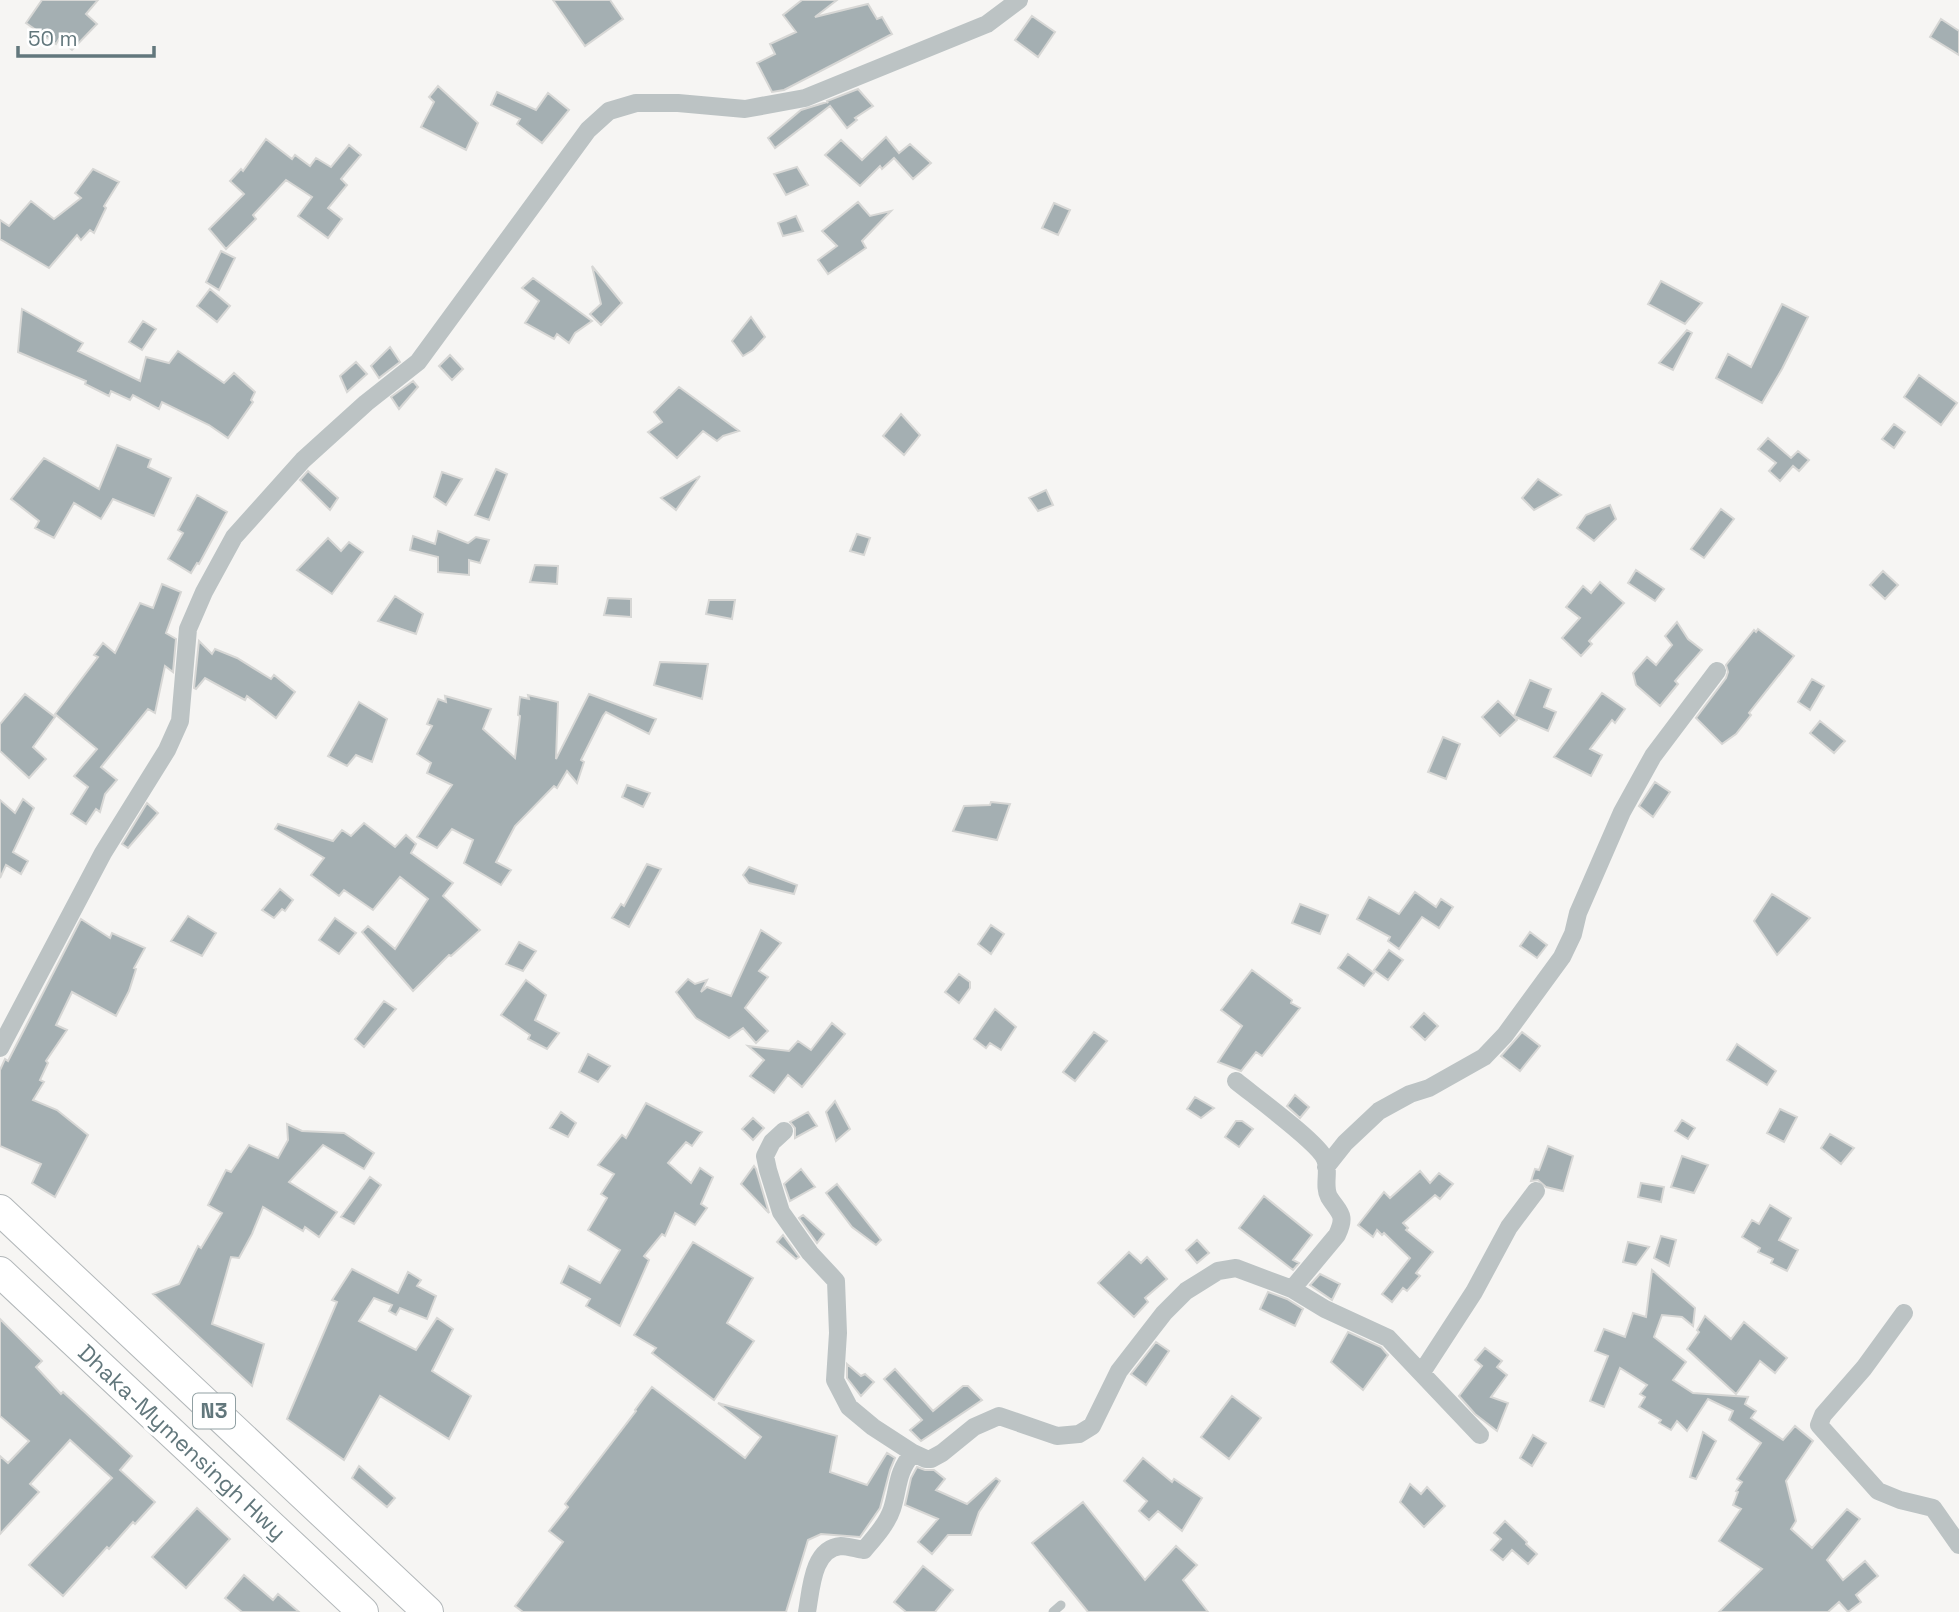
<svg xmlns="http://www.w3.org/2000/svg" width="1959" height="1612" font-family="'Space Grotesk',sans-serif">
<style>
.building{fill:#a4afb2;stroke:#d7d7d5;stroke-width:2}
.lines{fill:none;stroke-linecap:round;stroke-linejoin:round}
.trunk-casing{stroke:#b2b7b9;stroke-width:32}
.service{stroke:#bcc3c4;stroke-width:9}
.minor{stroke:#bcc3c4;stroke-width:18}
.trunk{stroke:#fff;stroke-width:30}
.labels{text-anchor:middle;stroke-width:7;stroke-linejoin:round;paint-order:stroke}
.shield{fill:#fff;stroke:#91a0a3;stroke-width:2}
.shield-label{font-size:21px;font-weight:bold;fill:#62777c}
.street-label{font-size:23px;fill:#62777c;stroke:#fff}
</style>
<rect width="100%" height="100%" fill="#f6f5f3"/>
<!-- building -->
<path class="building" d="M42 0H98L86 14 97 24 72 50 59 39 56 44 26 23Z
M553 0H610L623 19 585 46Z
M802 0H837L815 17 868 4 877 19 882 17 892 34 784 90 772 92 757 63 775 54 770 44 796 32 783 15Z
M1032 16 1055 32 1038 57 1015 40Z
M1941 19 1959 31V55L1930 37Z
M438 86 478 123 466 150 421 127 434 102 429 97Z
M858 89 873 106 855 118 857 120 847 128 830 106 775 148 768 138 801 110 827 102 828 103 827 101Z
M497 92 536 110 548 93 569 110 542 143 517 124 520 119 491 105Z
M886 137 899 153 910 144 931 163 913 179 894 158 882 169 880 166 860 186 825 155 841 140 862 160Z
M266 139 292 159 295 155 310 166 316 158 331 167 349 145 361 155 341 179 347 185 328 208 342 219 328 238 298 216 312 197 286 180 253 215 256 219 226 249 209 229 244 194 230 181 241 169 243 171Z
M797 167 808 185 786 195 774 174Z
M93 169 119 182 104 206 106 208 94 233 90 230 81 240 77 235 49 268 0 239V220L9 226 31 201 54 219 81 198 75 193Z
M858 202 870 216 891 211 862 241 866 248 828 274 818 260 837 246 822 231Z
M1054 203 1070 210 1058 235 1042 228Z
M796 216 803 231 783 236 778 223Z
M221 251 235 258 219 290 206 282Z
M592 266 622 303 601 325 590 314 601 304Z
M533 278 592 321 575 333 569 343 557 334 554 339 525 323 539 301 522 288Z
M1661 281 1702 303 1685 324 1648 304Z
M210 289 230 306 217 322 197 306Z
M1782 304 1808 317 1782 369 1762 403 1716 378 1728 354 1751 367Z
M22 309 83 343 78 351 140 381 146 357 169 363 178 351 224 383 234 373 255 392 251 400 253 402 228 438 209 425 162 402 159 409 133 395 130 400 111 391 109 396 85 384 86 381 18 352Z
M751 317 765 337 753 350 743 356 732 341Z
M143 321 156 329 142 350 129 342Z
M1687 330 1692 333 1673 370 1659 363Z
M390 347 400 362 379 378 371 366Z
M450 355 463 369 452 380 439 366Z
M356 362 367 374 347 392 340 376Z
M1919 375 1957 403 1941 425 1904 397Z
M413 381 418 387 399 409 391 397Z
M679 387 739 431 723 436 717 441 703 431 677 458 648 432 662 422 654 412Z
M901 414 920 435 904 455 883 436Z
M1894 424 1905 432 1894 448 1882 439Z
M1768 438 1791 458 1798 451 1809 460 1799 471 1793 466 1780 481 1769 471 1776 463 1758 449Z
M117 445 151 459 148 467 171 478 154 516 113 499 101 519 74 503 54 538 35 528 39 521 11 499 44 458 99 489Z
M496 469 507 474 489 520 475 515Z
M308 471 338 498 330 510 300 480Z
M442 472 462 479 446 505 434 497Z
M700 476 676 510 661 498Z
M1538 479 1561 495 1534 510 1522 498Z
M1046 490 1053 505 1038 511 1029 498Z
M197 495 227 512 199 564 197 563 191 573 168 559 183 533 178 530Z
M1610 505 1616 519 1594 541 1577 528 1586 515Z
M1721 509 1734 519 1704 558 1691 549Z
M438 531 468 543 476 537 489 540 480 563 469 560V575L438 572V557L410 550 413 536 435 544Z
M857 534 870 538 864 555 850 551Z
M328 538 341 551 349 542 363 552 332 594 297 570Z
M535 565 558 566 557 584 530 582Z
M1636 570 1664 589 1655 601 1628 583Z
M1883 571 1898 585 1885 599 1870 585Z
M1600 582 1624 603 1589 641 1592 644 1581 656 1562 638 1580 618 1566 607 1583 586 1591 593Z
M162 584 181 592 166 633 176 639 173 672 165 666 155 713 148 709 101 767 117 780 105 794 100 812 96 809 86 824 71 814 88 787 74 776 97 749 55 714 98 657 94 655 103 643 115 653 140 603 153 608Z
M395 596 423 614 416 634 378 621Z
M608 598 631 599V617L604 615Z
M709 600H735L732 619 706 614Z
M1677 622 1688 639 1702 650 1675 681 1678 684 1660 706 1636 685 1633 673 1647 657 1656 665 1672 645 1665 636Z
M1758 629 1794 656 1749 713 1751 715 1736 734 1722 744 1696 718 1726 678 1728 672 1726 665 1754 630 1756 632Z
M199 641 212 654 215 649 237 658 271 679 274 675 295 692 276 718 247 696 245 700 205 678 196 689 194 688Z
M660 662 708 664 702 699 654 685Z
M1812 679 1824 686 1810 710 1798 702Z
M1530 680 1551 689 1544 707 1556 712 1548 731 1514 716Z
M1602 693 1625 709 1615 723 1612 720 1590 749 1602 755 1591 776 1554 757Z
M25 694 55 717 33 747 46 759 29 778 0 751V724Z
M589 694 656 719 649 734 606 712 603 716 581 760 584 762 577 783 567 771 557 788 554 786 515 826 496 862 511 870 501 885 464 863 473 840 452 829 437 848 417 837 452 785 427 773 431 763 417 754 432 726 427 724 438 699 446 702 445 696 491 709 483 729 515 758 520 716 518 715 520 697 529 699 528 695 558 702 556 759Z
M1498 701 1517 720 1500 736 1482 717Z
M359 702 387 719 372 762 356 755 347 766 328 756Z
M1820 721 1845 741 1834 753 1810 733Z
M1443 737 1460 744 1446 779 1428 772Z
M1655 782 1670 792 1653 817 1639 806Z
M627 785 650 793 643 807 622 797Z
M23 799 34 808 13 852 28 861 21 874 6 865 0 878V800L15 813Z
M991 802 1010 804 997 840 953 831 964 806 990 805Z
M147 803 158 813 128 848 122 844Z
M364 823 395 847 406 835 416 844 411 853 453 883 443 896 480 930 451 956 449 955 413 991 362 932 368 926 395 949 428 899 400 877 373 910 344 890 339 896 311 875 324 858 275 829 278 824 333 841 342 830 351 836Z
M647 864 661 869 629 927 612 918 621 904 624 906Z
M749 867 797 885 794 894 749 883 743 875Z
M280 889 293 900 285 911 282 909 274 918 262 910Z
M1415 892 1436 907 1441 899 1453 907 1439 928 1422 917 1399 949 1388 941 1390 937 1357 919 1369 897 1399 914Z
M1772 894 1810 918 1777 955 1754 921Z
M1300 904 1328 915 1320 934 1292 923Z
M188 916 216 933 202 956 171 941Z
M335 918 356 933 339 954 319 940Z
M81 919 110 938 112 933 145 948 134 968 136 969 129 991 116 1016 72 992 56 1025 67 1030 46 1061 48 1063 40 1080 44 1082 33 1100 57 1110 88 1135 55 1197 32 1183 41 1164 0 1146V1070L5 1059 8 1061Z
M991 925 1004 934 991 954 978 944Z
M761 930 781 943 759 971 768 977 745 1008 768 1031 756 1043 743 1028 729 1038 696 1018 676 992 688 979 695 984 707 980 701 992 707 987 731 996Z
M1530 932 1547 945 1537 958 1520 946Z
M519 942 536 951 523 971 506 964Z
M1389 950 1403 960 1388 980 1374 970Z
M1348 954 1374 973 1364 986 1338 968Z
M1252 970 1292 1000 1291 1003 1300 1008 1262 1056 1256 1052 1241 1071 1218 1062 1242 1026 1221 1010Z
M959 974 970 982V988L959 1003 945 992Z
M526 980 546 995 535 1020 559 1033 547 1049 528 1039 530 1035 501 1015Z
M384 1001 396 1009 364 1047 355 1039Z
M995 1009 1016 1027 1001 1050 990 1043 986 1048 974 1039Z
M1424 1013 1438 1026 1425 1040 1411 1027Z
M832 1023 845 1034 802 1087 788 1075 774 1093 750 1076 764 1060 748 1046 789 1051 798 1041 811 1050Z
M1094 1032 1107 1041 1075 1081 1063 1072Z
M1522 1032 1540 1046 1520 1071 1501 1056Z
M1737 1044 1776 1071 1767 1085 1727 1060Z
M588 1054 610 1066 598 1082 579 1072Z
M1295 1095 1309 1107 1300 1118 1287 1106Z
M1195 1097 1214 1108 1201 1118 1187 1109Z
M835 1101 850 1129 836 1141 826 1112Z
M646 1103 702 1132 692 1146 686 1142 668 1163 691 1183 700 1168 713 1177 701 1204 707 1208 695 1225 675 1213 665 1236 662 1234 644 1256 649 1260 620 1326 586 1306 590 1299 561 1283 569 1266 600 1283 620 1250 588 1230 607 1198 601 1194 614 1174 598 1165 622 1135 626 1138Z
M1780 1109 1797 1117 1784 1142 1767 1133Z
M561 1112 576 1123 568 1137 550 1128Z
M808 1112 817 1126 795 1138V1128L790 1122Z
M753 1118 764 1128 753 1140 742 1129Z
M1682 1120 1695 1128 1688 1139 1675 1131Z
M1236 1121H1242L1253 1129 1239 1147 1225 1137Z
M287 1124 302 1131 344 1133 374 1153 364 1169 323 1145 289 1182 337 1212 319 1237 305 1227 303 1231 263 1207 252 1234 239 1258 231 1257 212 1324 264 1344 252 1386 153 1294 179 1284 198 1246 201 1248 222 1213 208 1205 226 1170 231 1172 249 1145 278 1158 288 1140Z
M1830 1134 1854 1148 1841 1164 1821 1148Z
M1548 1146 1573 1156 1563 1191 1546 1187 1538 1180 1531 1181 1535 1169 1539 1170Z
M1682 1156 1708 1165 1694 1193 1671 1187Z
M754 1166 756 1169 769 1213 741 1184Z
M801 1169 815 1187 790 1201 784 1184Z
M1420 1171 1430 1183 1439 1173 1453 1184 1440 1199 1435 1195 1403 1223 1408 1228 1406 1230 1433 1252 1416 1273 1420 1276 1407 1291 1403 1288 1392 1302 1382 1294 1410 1258 1384 1233 1382 1235 1377 1230 1373 1237 1358 1225 1384 1192 1390 1198Z
M370 1177 381 1185 354 1224 341 1217Z
M1641 1183 1664 1187 1661 1202 1638 1197Z
M837 1184 881 1240 876 1245 852 1227 826 1193Z
M1264 1196 1312 1235 1293 1260 1299 1263 1293 1270 1239 1228Z
M1770 1205 1791 1218 1779 1240 1798 1250 1787 1271 1771 1263 1773 1259 1758 1252 1760 1248 1742 1237 1752 1220 1759 1224Z
M803 1215 824 1234 817 1243 799 1218Z
M783 1235 799 1257 796 1259 777 1242Z
M1661 1236 1676 1240 1669 1266 1654 1258Z
M1197 1240 1209 1253 1197 1263 1186 1250Z
M693 1242 753 1278 727 1323 754 1341 714 1400 652 1353 656 1348 634 1335Z
M1628 1242 1649 1247 1636 1265 1623 1262Z
M1129 1252 1141 1263 1147 1257 1167 1279 1145 1298 1148 1302 1134 1317 1098 1283Z
M352 1269 398 1293 408 1272 421 1280 417 1286 436 1296 427 1319 400 1308 396 1315 389 1311 392 1305 374 1298 359 1321 416 1350 437 1318 453 1329 432 1371 471 1396 449 1439 380 1396 344 1460 287 1419 337 1302 332 1300Z
M1652 1270 1695 1308 1693 1326 1682 1317 1662 1315 1654 1337 1686 1362 1673 1380 1693 1393 1748 1397 1745 1404 1756 1411 1751 1418 1783 1440 1795 1426 1813 1441 1786 1481 1796 1521 1791 1529 1812 1548 1847 1509 1860 1519 1827 1560 1843 1580 1865 1561 1878 1576 1856 1595 1861 1602 1848 1612 1839 1602 1828 1612H1719L1762 1569 1719 1541 1741 1509 1733 1505 1738 1492 1736 1491 1742 1482 1737 1479 1761 1443 1729 1420 1733 1411 1708 1399 1687 1431 1677 1421 1671 1430 1659 1423 1661 1420 1639 1407 1645 1397 1640 1394 1647 1385 1620 1368 1604 1407 1590 1401 1608 1356 1595 1351 1604 1329 1625 1337 1633 1313 1646 1317Z
M1320 1274 1340 1284 1332 1300 1310 1285Z
M1268 1292 1287 1299 1303 1309 1295 1326 1260 1309Z
M1705 1316 1731 1339 1744 1322 1787 1358 1775 1373 1760 1361 1736 1394 1687 1349 1699 1332 1697 1330Z
M0 1319 42 1361 36 1367 61 1394 63 1392 132 1456 120 1470 155 1502 135 1524 133 1522 109 1549 107 1547 63 1596 29 1565 112 1478 70 1440 30 1484 39 1492 0 1534V1456L8 1463 29 1441 0 1416Z
M1348 1332 1381 1347 1388 1355 1363 1390 1331 1362Z
M1156 1342 1169 1351 1146 1385 1131 1374Z
M1485 1348 1502 1361 1497 1367 1507 1375 1491 1397 1508 1403 1497 1431 1475 1414 1459 1396 1482 1366 1475 1360Z
M847 1364 861 1376 865 1374 874 1382 861 1396 847 1378Z
M895 1369 933 1411 963 1386H968L982 1400 921 1441 910 1430 922 1420 884 1379Z
M652 1387 745 1458 761 1437 718 1403 837 1436 830 1472 867 1485 887 1453 895 1458 890 1470 880 1508 860 1537 821 1534 808 1540 786 1612H523L515 1606 563 1542 549 1531 568 1507 565 1504 636 1411 635 1410Z
M1232 1396 1261 1418 1229 1459 1201 1437Z
M1703 1432 1716 1441 1696 1479 1690 1477Z
M1533 1435 1546 1443 1532 1466 1520 1458Z
M1143 1458 1172 1482 1174 1479 1202 1498 1182 1531 1158 1511 1149 1520 1139 1511 1147 1501 1124 1481Z
M359 1466 395 1498 387 1507 352 1478Z
M917 1467 925 1470H934L945 1479 936 1490 967 1504 996 1478 1000 1481 979 1512 971 1535H948L932 1554 918 1542 938 1519 905 1505 911 1478Z
M1410 1484 1421 1494 1427 1487 1445 1506 1424 1527 1400 1502Z
M1083 1502 1145 1580 1176 1546 1197 1565 1183 1580 1208 1612H1088L1032 1543Z
M197 1508 230 1539 186 1588 152 1557Z
M1505 1521 1527 1542 1526 1544 1537 1554 1528 1564 1512 1550 1503 1560 1491 1550 1501 1539 1494 1533Z
M923 1566 953 1590 935 1612H906L894 1602Z
M244 1575 273 1600 278 1594 299 1612H242L225 1598Z"/>
<g class="lines">
<!-- trunk casing -->
<g class="trunk-casing">
<path id="trunk" d="M0 1210 428 1612
M0 1272 363 1612"/>
</g>
<!-- service -->
<path class="service" d="M1053 1612 1061 1605"/>
<!-- minor -->
<path class="minor" d="M0 1048 103 853 167 750 180 721 188 629 204 592 234 537 303 460 366 403 418 362 588 130 609 111 636 103H678L745 109 805 98 987 24 1019 0
M1236 1081C1253 1095 1319 1143 1325 1159 1330 1170 1323 1186 1329 1197 1339 1213 1347 1214 1337 1235L1292 1289
M784 1131 772 1142 765 1156 768 1170 781 1212 810 1253 836 1281 838 1333 835 1380 849 1407 873 1427 913 1453
M1326 1167 1345 1143 1379 1111 1410 1094 1429 1088 1484 1057 1505 1035 1562 957 1573 934 1578 913 1622 812 1653 756 1717 671
M1904 1313 1864 1368 1823 1415 1819 1425 1878 1491 1900 1500 1933 1508 1959 1545
M1422 1372 1474 1292 1509 1227 1536 1191
M807 1612C811 1591 812 1548 841 1546 848 1546 857 1549 864 1550 874 1538 887 1524 892 1509 899 1487 896 1473 913 1453L926 1459H931L942 1453 974 1427 999 1416 1057 1436 1079 1434 1092 1426 1119 1371 1164 1313 1186 1291 1218 1271 1236 1268 1292 1289 1325 1309 1388 1338 1480 1435"/>
<!-- trunk -->
<use href="#trunk" class="trunk"/>
</g>
<g class="labels">
<!-- shield labels -->
<rect class="shield" x="193" y="1393.5" width="42" height="35" rx="5"/>
<g class="shield-label">
<text x="214" y="1418">N3</text>
</g>
<!-- street labels -->
<g class="street-label">
<text transform="translate(182 1442) rotate(43)" y="8">Dhaka-Mymensingh Hwy</text>
</g>
</g>
<!-- scale -->
<path d="M18 46v10h136v-10" fill="none" stroke="#62777c" stroke-width="3.5"/>
<text x="28" y="46" font-size="21" fill="#62777c" stroke="#ffffff" stroke-width="5" paint-order="stroke">50 m</text>
</svg>
